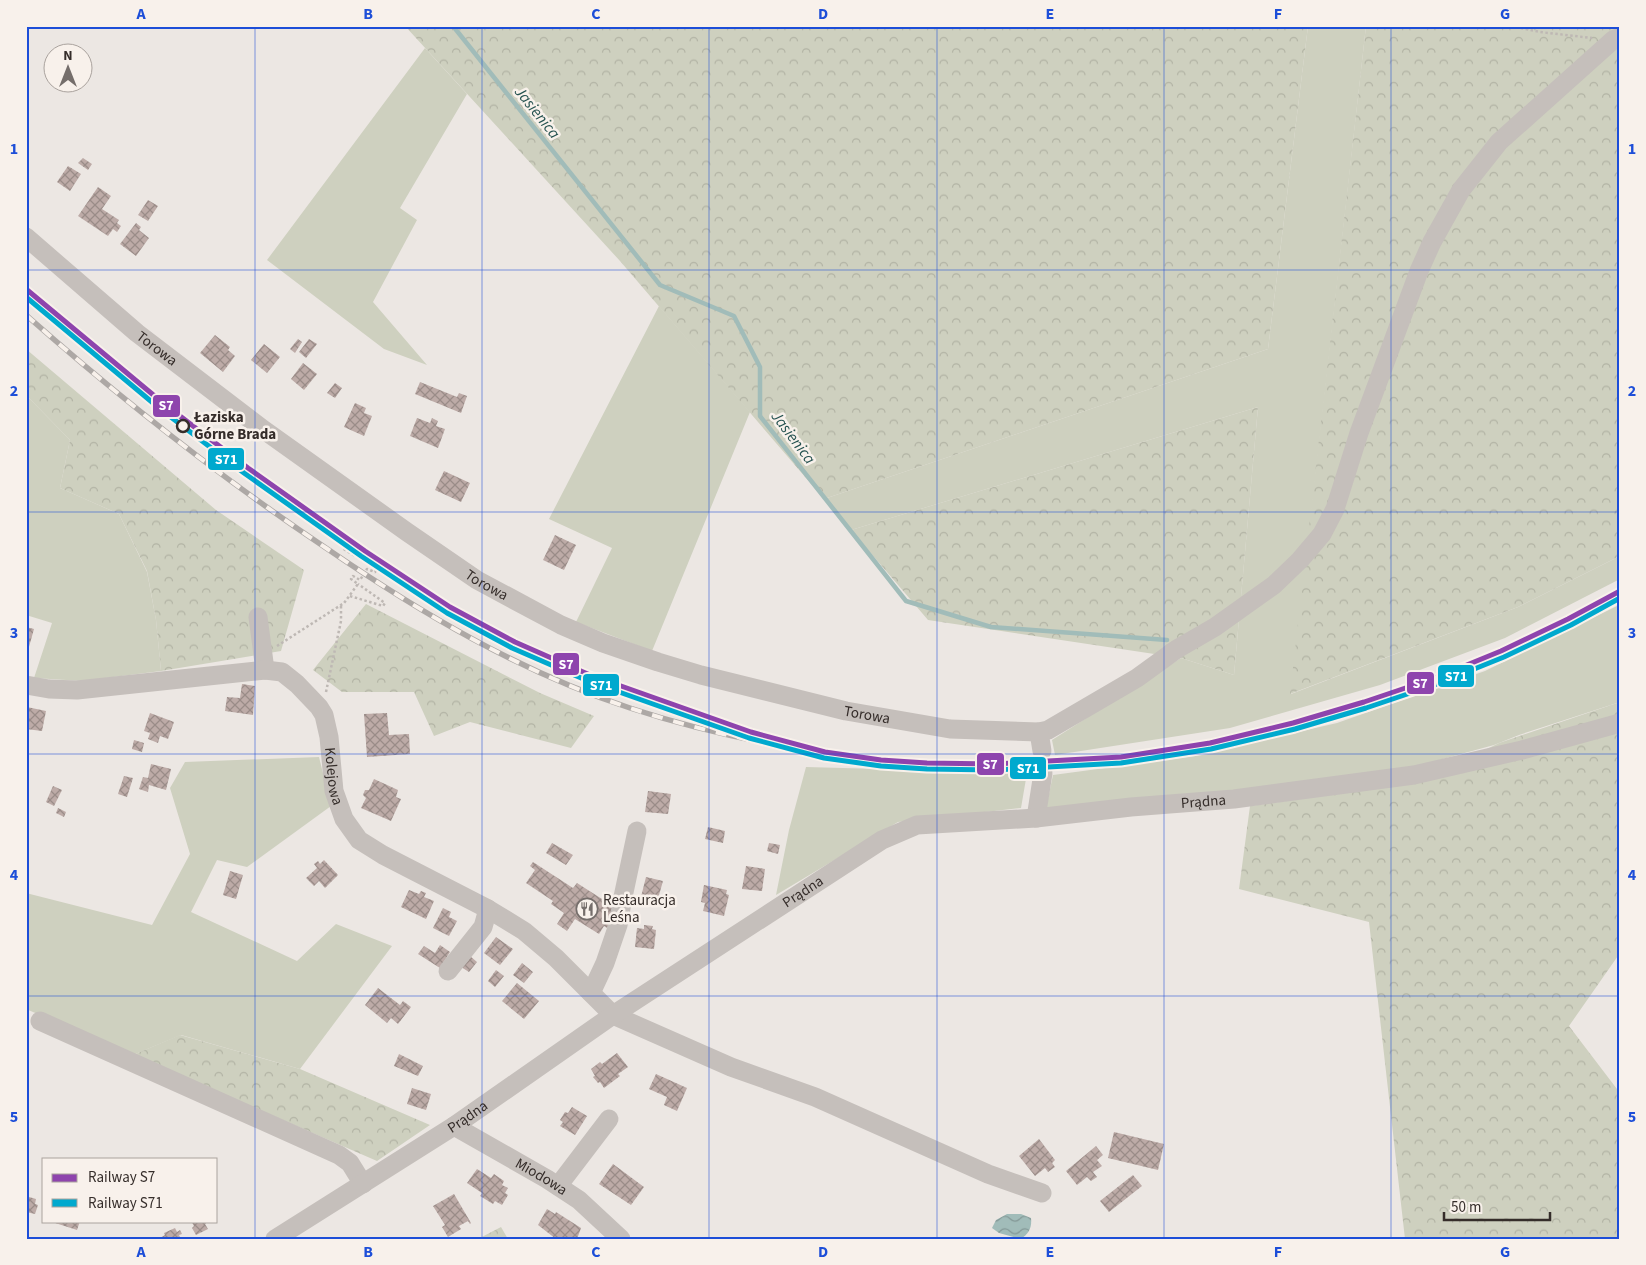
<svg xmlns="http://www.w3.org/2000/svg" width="1646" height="1265" font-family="'Source Sans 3',sans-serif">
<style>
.green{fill:#ced0bf}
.forest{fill:url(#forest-crowns)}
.water{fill:url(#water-waves)}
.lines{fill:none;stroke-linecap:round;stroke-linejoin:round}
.stream{stroke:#a1bcb9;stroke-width:4.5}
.building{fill:url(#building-cross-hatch)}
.path{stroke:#beb8b4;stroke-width:2.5;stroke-dasharray:2.5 2.5;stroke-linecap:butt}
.minor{stroke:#c5bfbb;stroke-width:19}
.rail-casing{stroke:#ada8a5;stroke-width:5.5}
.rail{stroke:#f8f1eb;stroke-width:4;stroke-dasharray:11;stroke-linecap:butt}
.rail-1-casing{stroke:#f8f1eb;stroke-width:9}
.rail-2-casing{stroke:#f8f1eb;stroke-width:9}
.rail-1{stroke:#8e44ad;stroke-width:5}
.rail-2{stroke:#00a9ce;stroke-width:5}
.grid{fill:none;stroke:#1d4ed8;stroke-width:1;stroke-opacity:0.55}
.stop-dot{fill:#f8f1eb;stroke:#352d2a;stroke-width:2.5}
.labels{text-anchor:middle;stroke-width:5;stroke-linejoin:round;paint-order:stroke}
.street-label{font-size:15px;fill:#352d2a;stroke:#f8f1eb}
.stop-label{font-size:15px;font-weight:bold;fill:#352d2a;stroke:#f8f1eb;text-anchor:start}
.poi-label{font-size:15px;fill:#352d2a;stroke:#f8f1eb;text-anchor:start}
.water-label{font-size:16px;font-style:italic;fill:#255250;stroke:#f8f1eb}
.line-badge{stroke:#f8f1eb;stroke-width:2}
.badge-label{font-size:14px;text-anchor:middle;font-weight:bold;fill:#fff}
.neatline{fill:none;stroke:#1d4ed8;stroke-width:2}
.grid-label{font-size:16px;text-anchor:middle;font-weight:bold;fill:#1d4ed8}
</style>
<defs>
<pattern id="forest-crowns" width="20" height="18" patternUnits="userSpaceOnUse" patternTransform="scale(1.25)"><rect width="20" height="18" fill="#ced0bf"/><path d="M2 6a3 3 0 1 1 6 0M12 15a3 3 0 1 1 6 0" fill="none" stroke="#b2b3a4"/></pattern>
<pattern id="water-waves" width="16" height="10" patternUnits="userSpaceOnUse" patternTransform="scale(1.25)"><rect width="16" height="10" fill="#a1bcb9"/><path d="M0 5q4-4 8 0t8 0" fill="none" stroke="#849997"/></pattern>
<pattern id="building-cross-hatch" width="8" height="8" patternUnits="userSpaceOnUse" patternTransform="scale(1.25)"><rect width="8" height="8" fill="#bdaba7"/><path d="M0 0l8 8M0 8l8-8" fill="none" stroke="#9a8c88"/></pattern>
</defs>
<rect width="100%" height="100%" fill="#ece7e3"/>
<!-- green -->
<path class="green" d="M1308 26H1366L1291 694 1518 607 1620 556V579L1505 638 1380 685 1230 728 1055 755 1052 740 1181 658 1234 675 1258 407 851 530 824 499 1268 349Z
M425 48 467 94 400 208 417 220 373 302 427 365 384 349 267 260Z
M659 306 750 412 652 651 576 622 612 548 549 519Z
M26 395 70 440 60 488 119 514 147 572 156 620 161 671 82 681 34 678 52 623 26 615Z
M1617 606 1620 611V693L1617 703 1519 735 1494 745 1417 766 1234 793 1046 808 1053 775 1195 756 1337 723 1485 671Z
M319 757 331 806 247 867 217 860 191 912 297 961 336 924 392 946 300 1069 181 1035 133 1055 26 1009V893L152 925 190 854 170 788 185 762Z
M806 767 1027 773 1021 808 898 822 776 895 789 830Z"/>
<!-- forest -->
<path class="forest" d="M405 26H1308L1268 349 824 499 620 261Z
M1366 26H1620V556L1518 607 1290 694Z
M26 349 216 510 304 570 281 651 161 671 156 620 147 571 119 514 60 488 70 440 26 395Z
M1258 407 1234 675 1181 658 928 620 851 530Z
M366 604 540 693 594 716 571 748 470 722 434 736 414 692H342L313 670Z
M1620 702V953L1569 1026 1620 1093V1239H1405L1369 922 1239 889 1250 806 1421 782 1499 743Z
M180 1035 300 1069 430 1125 377 1161 133 1055Z
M501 1227 508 1239H478Z"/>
<!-- water -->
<path class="water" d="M1007 1214H1021L1031 1218C1032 1228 1029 1233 1021 1239L999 1233 992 1228 996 1220Z"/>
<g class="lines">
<!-- stream -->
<path class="stream" d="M453 26 660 285 734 316 760 367V416L906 601 991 627 1167 640"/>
</g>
<!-- building -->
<path class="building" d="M83 158 92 164 88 170 78 163Z
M68 166 81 174 70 191 57 182Z
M98 187 111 196 102 209 119 220 117 223 121 226 117 232 113 229 108 236 78 216Z
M148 200 158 206 148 221 138 215Z
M136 223 141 227 139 230 149 238 136 256 120 244Z
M215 335 230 347 228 350 235 356 223 372 200 353Z
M298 339 302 342 295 353 290 349Z
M309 339 317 344 306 358 299 352Z
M264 344 280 357 267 373 251 360Z
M303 363 317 374 304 390 291 379Z
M420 382 457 397 459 393 467 396 461 413 415 394Z
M335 383 342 388 335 398 327 393Z
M355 403 366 408 364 413 372 416 364 436 344 427Z
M417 418 430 423 432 418 438 421 436 426 445 429 438 448 410 436Z
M444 471 470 483 461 502 435 490Z
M555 535 576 545 564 570 543 560Z
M26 627 34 629 27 654H26Z
M242 684 255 686 253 715 225 711 227 697 240 698Z
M27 707 46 711 42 731 26 729Z
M150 713 174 722 168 739 160 736 158 743 148 739 150 733 144 731Z
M387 713 389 735 409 734 410 754 367 757 364 714Z
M134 740 144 743 142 752 132 749Z
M151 764 171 769 166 790 149 785 148 792 139 789 143 777 148 778Z
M124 776 133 778 127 797 118 794Z
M374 779 398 790 396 797 401 799 391 821 361 808 366 798 363 795 365 790H369Z
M53 786 62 790 54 806 46 802Z
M648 791 671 794 668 814 645 812Z
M58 808 66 812 64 817 56 813Z
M708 827 725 831 723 843 705 839Z
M552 843 573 855 566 865 546 853Z
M769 843 780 845 778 854 767 851Z
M324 860 338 875 325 888 319 881 314 886 306 878 317 868 314 864 318 861 320 864Z
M533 862 573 888 577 883 616 908 614 917 607 928 604 926 599 934 575 919 567 931 557 924 564 913 551 904 553 901 526 883 535 870 530 866Z
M746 866 765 869 762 891 742 889Z
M230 871 243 875 236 899 223 895Z
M646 877 663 881 657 902 641 897Z
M704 885 727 890 726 894 729 895 724 916 703 911 705 903 701 902Z
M409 890 419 894 421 891 426 893 424 897 434 901 426 919 401 907Z
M443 908 451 912 449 917 457 921 449 936 433 928Z
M644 925 653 926 652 929 656 930 654 949 635 947 637 928 644 929Z
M496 937 513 949 500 965 484 953Z
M440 945 450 952 440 968 418 954 424 946 435 953Z
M470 956 477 962 469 972 461 967Z
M522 963 533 972 524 983 513 975Z
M496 970 504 976 495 987 488 981Z
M517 983 539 1001 524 1019 502 1001Z
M378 988 400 1005 403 1001 411 1007 398 1024 391 1018 387 1023 365 1005Z
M617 1053 628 1067 618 1074 620 1076 604 1088 600 1082 598 1083 593 1077 595 1076 591 1069 600 1062 602 1064Z
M399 1054 423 1066 418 1076 394 1066Z
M656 1074 687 1088 677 1111 664 1105 667 1097 649 1089Z
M412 1088 431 1094 426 1110 407 1104Z
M572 1107 587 1116 575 1135 560 1126 563 1122 560 1120 565 1112 568 1113Z
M1114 1132 1164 1144 1158 1170 1108 1158Z
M1039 1139 1055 1160 1052 1163 1055 1167 1048 1172 1045 1168 1035 1176 1019 1156Z
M1096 1146 1103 1155 1097 1160 1102 1166 1093 1172 1097 1177 1091 1181 1087 1177 1077 1185 1066 1171Z
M613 1164 644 1187 631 1205 599 1184Z
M477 1169 491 1178 494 1174 504 1181 502 1185 508 1188 505 1193 508 1195 502 1205 495 1201 493 1204 480 1196 482 1193 467 1183Z
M1133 1175 1142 1186 1109 1212 1100 1201Z
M454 1194 471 1223 470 1224 468 1221 459 1226 461 1229 448 1237 442 1227 445 1225 433 1206Z
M26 1196 36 1199 35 1204 38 1205 35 1214 26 1212Z
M547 1209 555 1214 556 1212 581 1228 577 1239H556L538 1225Z
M49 1221H80L77 1230Z
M191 1221H209L205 1224 208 1229 196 1235 192 1228 194 1226Z
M175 1228 177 1232 180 1230 182 1234 179 1235 181 1239H158L165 1235 164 1233Z"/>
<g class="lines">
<!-- path -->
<path class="path" d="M1511 26 1540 32 1592 38
M350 596 383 606 385 603 358 584
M277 646 344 603 358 584 351 579 353 576 360 580 367 569 375 572 377 569 342 548
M326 692 341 621V605"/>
<!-- minor -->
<g class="minor">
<path id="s1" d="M26 237 137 333 264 430 407 532 477 580 561 625 603 643 658 662 701 675 846 711 950 729 1039 732 1048 730 1137 678 1177 649 1215 627 1274 585 1300 560 1322 534 1335 509 1359 433 1419 271 1432 242 1461 190 1499 142 1613 40 1620 37"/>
<path d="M258 617 265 670"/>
<path id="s2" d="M26 685 49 689 77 690 265 670 282 672 297 684 319 707 324 715 329 737 334 791 344 819 359 840 383 855 488 909 524 931 556 958 613 1015 731 1067 815 1097 988 1174 1042 1193"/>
<path d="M1039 732 1042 751"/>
<path d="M1036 818 1043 773"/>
<path d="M448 971 483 927 488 909"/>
<path d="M591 993 605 963 618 925 623 897 637 831"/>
<path d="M40 1021 339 1155 350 1163 363 1184"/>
<path id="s3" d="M454 1126 547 1179 579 1200 621 1239"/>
<path d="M558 1186 609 1119"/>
<path id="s4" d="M275 1239 454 1126 613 1015 882 840 917 825 1036 818 1131 807 1234 799 1414 775 1522 750 1620 723"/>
</g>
<!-- rail casing -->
<g class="rail-casing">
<path id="rail" d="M26 315C121 399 220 477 326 548 421 613 520 672 630 708 712 735 796 751 881 760"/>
</g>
<!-- rail -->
<use href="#rail" class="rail"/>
<!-- rail-1 casing -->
<g class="rail-1-casing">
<path id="rail-1" d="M26 289 163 403 248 468 365 551 450 607 515 642 590 675 751 732 825 752 881 760 927 763 994 764 1121 757 1210 743 1293 723 1364 702 1435 678 1501 651 1568 619 1620 591"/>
</g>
<!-- rail-2 casing -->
<g class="rail-2-casing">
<path id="rail-2" d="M26 297 159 408 244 473 361 556 447 613 512 648 588 681 749 738 824 758 881 766 927 769 994 770 1121 763 1211 749 1295 729 1366 708 1437 684 1504 657 1571 625 1620 598"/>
</g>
<!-- rail-1 -->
<use href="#rail-1" class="rail-1"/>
<!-- rail-2 -->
<use href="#rail-2" class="rail-2"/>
</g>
<!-- grid -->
<path class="grid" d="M255 26V1239M482 26V1239M709 26V1239M937 26V1239M1164 26V1239M1391 26V1239M26 270H1620M26 512H1620M26 754H1620M26 996H1620"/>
<!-- icons -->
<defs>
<g id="restaurant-ring" transform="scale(1.125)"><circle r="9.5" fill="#f8f1eb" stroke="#756e6b" stroke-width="1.5"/><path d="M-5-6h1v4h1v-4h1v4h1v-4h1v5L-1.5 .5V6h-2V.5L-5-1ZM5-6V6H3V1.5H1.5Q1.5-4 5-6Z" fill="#756e6b"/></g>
</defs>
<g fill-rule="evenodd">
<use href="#restaurant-ring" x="587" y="909"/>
</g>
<!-- markers -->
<circle class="stop-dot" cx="183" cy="426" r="6"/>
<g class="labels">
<!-- street labels -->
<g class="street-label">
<text dy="5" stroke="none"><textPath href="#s1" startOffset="172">Torowa</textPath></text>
<text dy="5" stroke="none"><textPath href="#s1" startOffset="578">Torowa</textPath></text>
<text dy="5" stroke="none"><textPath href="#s1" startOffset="982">Torowa</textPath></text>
<text dy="5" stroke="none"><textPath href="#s2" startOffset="380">Kolejowa</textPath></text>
<text dy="5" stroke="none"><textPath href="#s4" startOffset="1052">Prądna</textPath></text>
<text dy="5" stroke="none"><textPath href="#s4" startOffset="632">Prądna</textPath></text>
<text dy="5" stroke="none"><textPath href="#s4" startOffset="228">Prądna</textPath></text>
<text dy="5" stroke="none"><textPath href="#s3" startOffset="101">Miodowa</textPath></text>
</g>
<!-- stop labels -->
<g class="stop-label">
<text x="194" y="422">Łaziska<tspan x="194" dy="17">Górne Brada</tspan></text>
</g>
<!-- poi labels -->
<g class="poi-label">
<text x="603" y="905">Restauracja<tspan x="603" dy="17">Leśna</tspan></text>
</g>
<!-- water labels -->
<g class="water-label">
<text transform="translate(538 112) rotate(51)" y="6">Jasienica</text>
<text transform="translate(794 437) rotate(53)" y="6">Jasienica</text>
</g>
</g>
<g class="line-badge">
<rect x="152" y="394" width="29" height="24" rx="5" fill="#8e44ad"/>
<rect x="207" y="447" width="38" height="24" rx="5" fill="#00a9ce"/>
<rect x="552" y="652" width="28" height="24" rx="5" fill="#8e44ad"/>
<rect x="1437" y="664" width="38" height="24" rx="5" fill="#00a9ce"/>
<rect x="1406" y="671" width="29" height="24" rx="5" fill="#8e44ad"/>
<rect x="582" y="673" width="38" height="24" rx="5" fill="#00a9ce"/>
<rect x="976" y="752" width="29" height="24" rx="5" fill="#8e44ad"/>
<rect x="1009" y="756" width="38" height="24" rx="5" fill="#00a9ce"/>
</g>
<g class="badge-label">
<text x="166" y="410">S7</text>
<text x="226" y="464">S71</text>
<text x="566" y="669">S7</text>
<text x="1456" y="681">S71</text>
<text x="1420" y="688">S7</text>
<text x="601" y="690">S71</text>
<text x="990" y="769">S7</text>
<text x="1028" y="773">S71</text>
</g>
<!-- border -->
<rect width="1646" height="1265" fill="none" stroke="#f8f1eb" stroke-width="55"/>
<!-- legend -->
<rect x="42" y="1158" width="175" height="65" fill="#f8f1eb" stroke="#aaa39e"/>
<rect x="52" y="1174" width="25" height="8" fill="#8e44ad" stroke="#aaa39e"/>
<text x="88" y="1182" font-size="15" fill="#352d2a">Railway S7</text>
<rect x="52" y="1199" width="25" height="8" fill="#00a9ce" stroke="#aaa39e"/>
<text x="88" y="1208" font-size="15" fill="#352d2a">Railway S71</text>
<!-- north arrow -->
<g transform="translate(68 68)"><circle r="24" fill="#f8f1eb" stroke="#aaa39e"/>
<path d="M0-4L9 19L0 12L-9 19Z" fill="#756e6b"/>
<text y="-8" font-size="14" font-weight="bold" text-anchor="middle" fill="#352d2a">N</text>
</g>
<!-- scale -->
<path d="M1444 1212v8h106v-8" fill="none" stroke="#352d2a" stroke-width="2.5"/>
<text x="1451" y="1212" font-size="15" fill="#352d2a" stroke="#f8f1eb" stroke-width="4" paint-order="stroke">50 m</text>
<rect x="28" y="28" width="1590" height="1210" class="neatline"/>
<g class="grid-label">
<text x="141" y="19">A</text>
<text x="368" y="19">B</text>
<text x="596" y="19">C</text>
<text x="823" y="19">D</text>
<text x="1050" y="19">E</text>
<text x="1278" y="19">F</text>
<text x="1505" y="19">G</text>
<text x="14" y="154">1</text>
<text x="1632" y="154">1</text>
<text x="14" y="396">2</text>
<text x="1632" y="396">2</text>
<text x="14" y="638">3</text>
<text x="1632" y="638">3</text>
<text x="14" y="880">4</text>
<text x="1632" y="880">4</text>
<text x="14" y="1122">5</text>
<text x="1632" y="1122">5</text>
<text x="141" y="1257">A</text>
<text x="368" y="1257">B</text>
<text x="596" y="1257">C</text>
<text x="823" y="1257">D</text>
<text x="1050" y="1257">E</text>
<text x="1278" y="1257">F</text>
<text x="1505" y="1257">G</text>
</g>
</svg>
